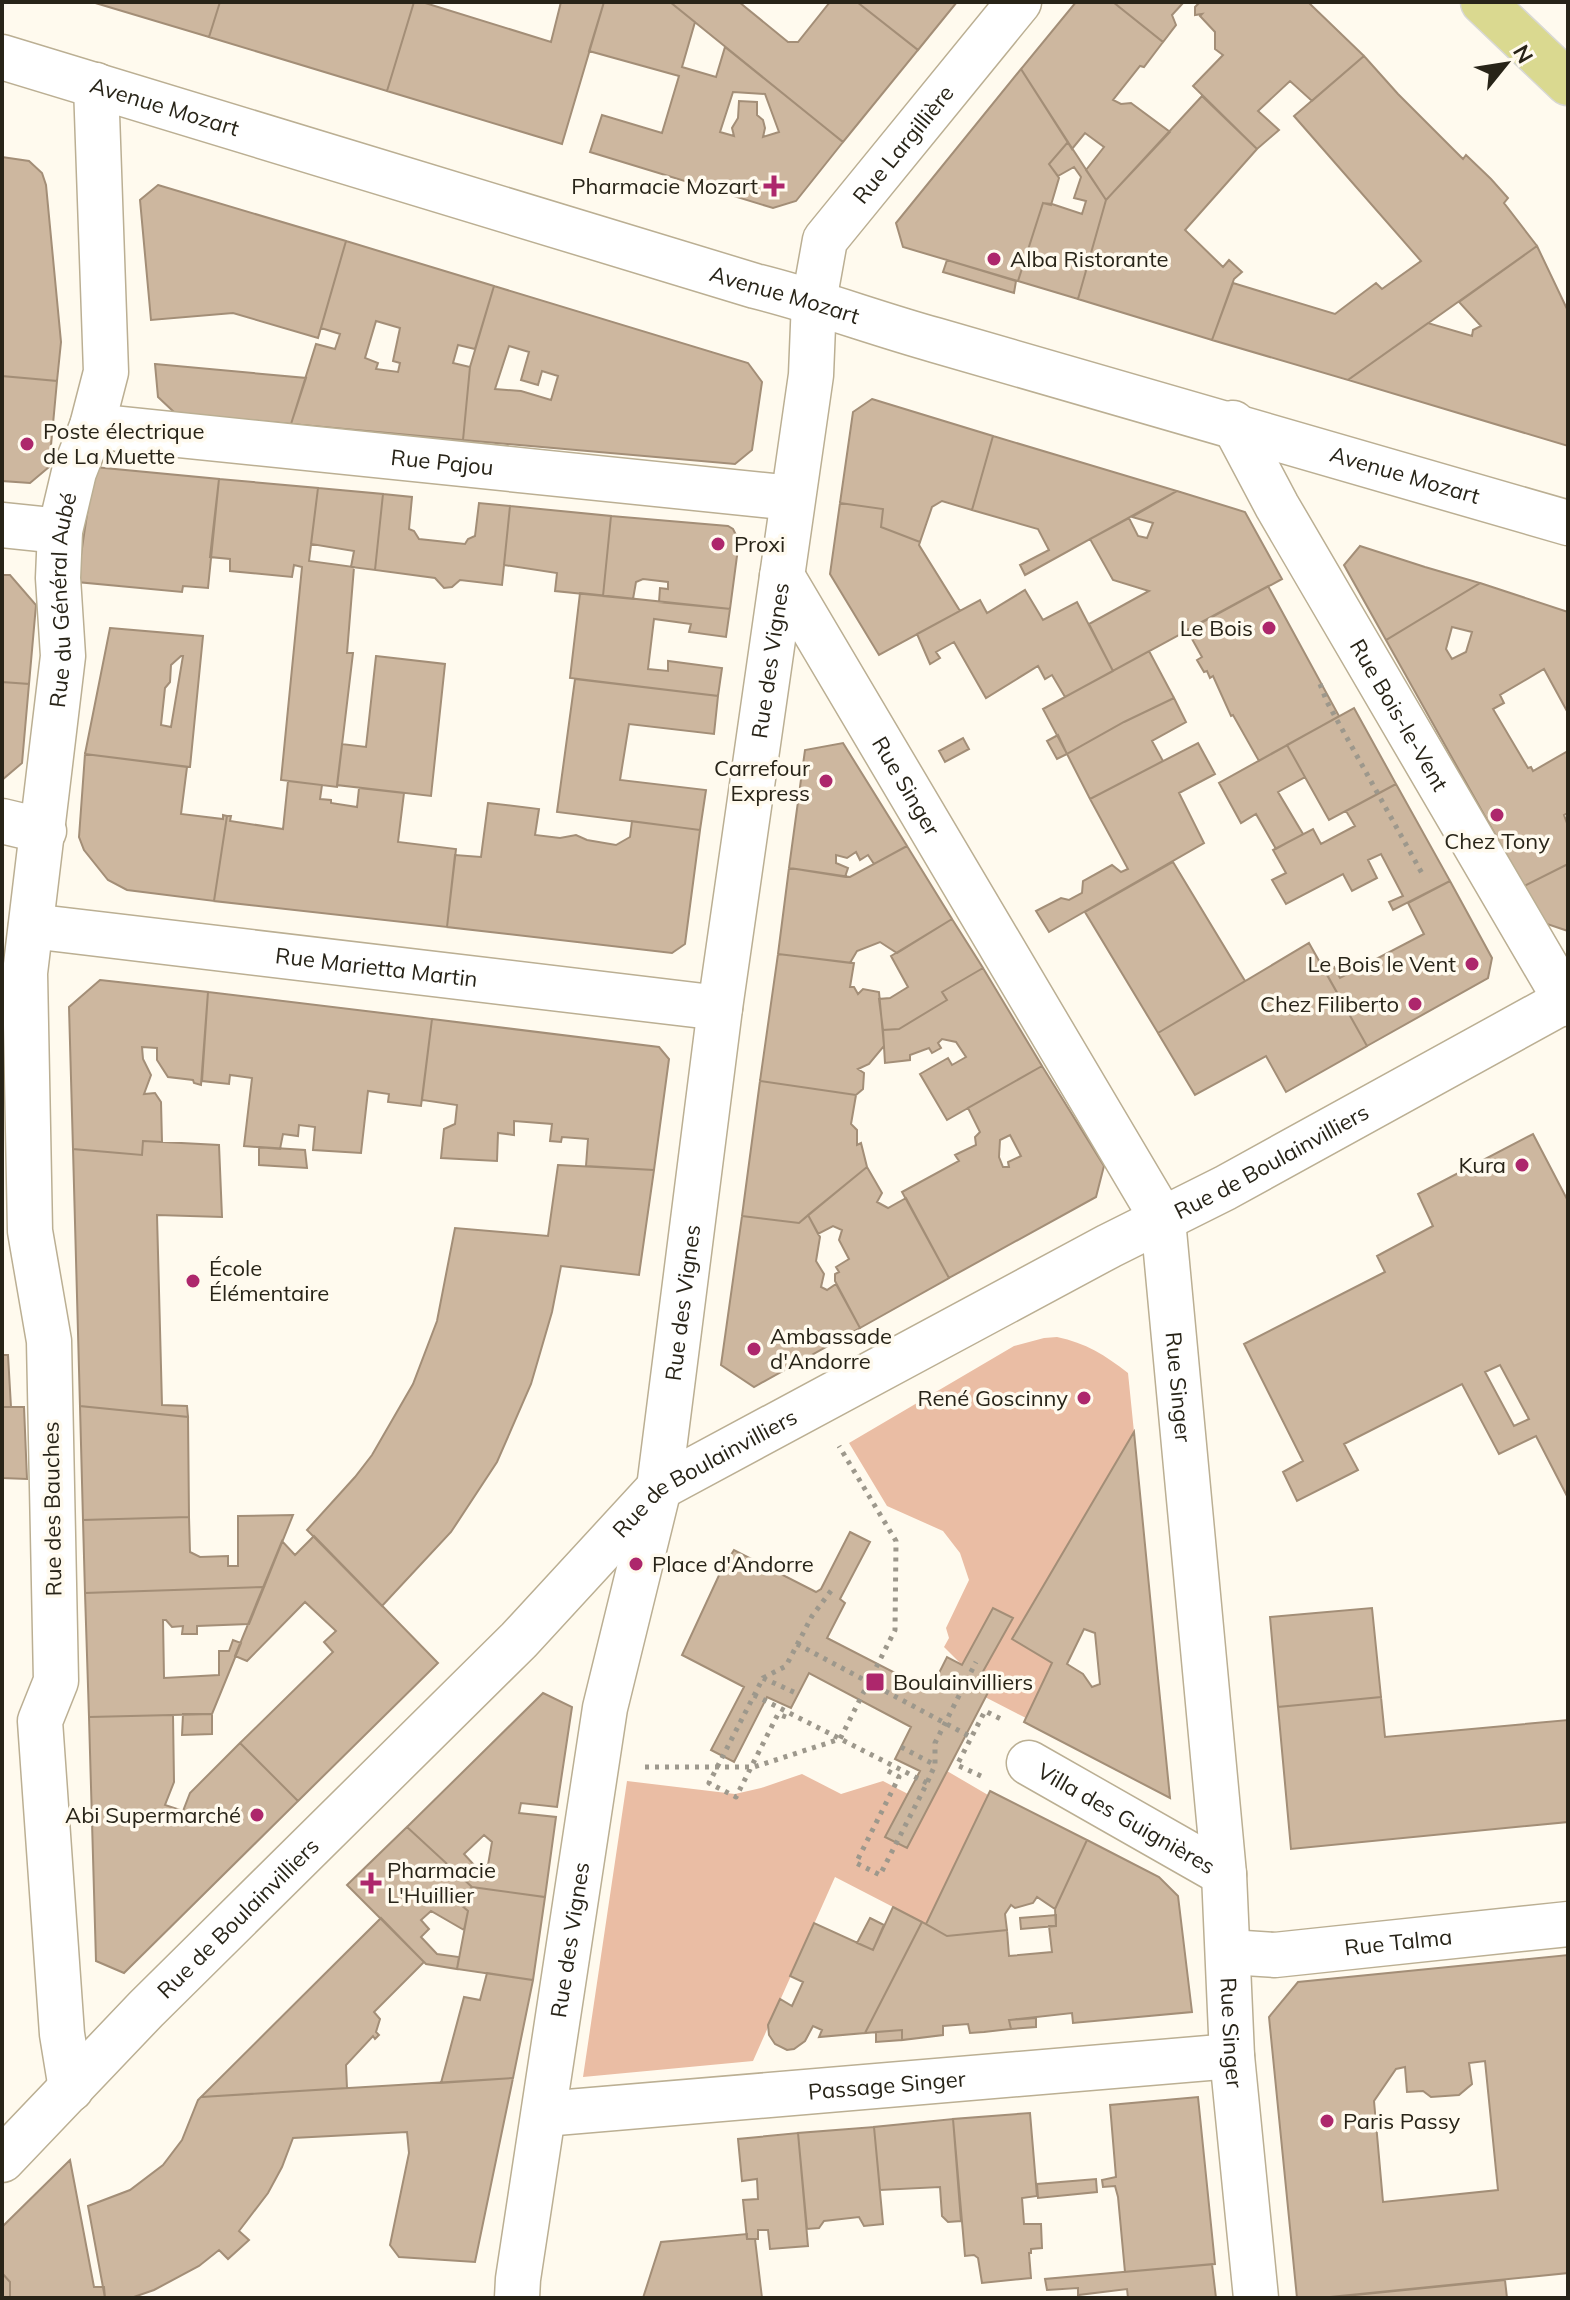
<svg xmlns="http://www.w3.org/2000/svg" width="1570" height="2300" font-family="Mulish,sans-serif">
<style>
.green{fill:#eabda4}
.building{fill:#cdb79f;stroke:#a38e77;stroke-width:2;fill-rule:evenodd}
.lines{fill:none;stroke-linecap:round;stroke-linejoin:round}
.minor-casing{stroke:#bbaf93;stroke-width:47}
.major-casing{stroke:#d8d8d5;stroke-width:47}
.path{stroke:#9d988c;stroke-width:5;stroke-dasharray:4 6;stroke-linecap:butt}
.minor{stroke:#fff;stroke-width:44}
.major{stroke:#dad990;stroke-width:44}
.poi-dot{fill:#ad276c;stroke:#fffaee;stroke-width:3}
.labels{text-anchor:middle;stroke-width:7;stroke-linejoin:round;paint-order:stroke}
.street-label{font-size:22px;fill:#282418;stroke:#fffaee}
.poi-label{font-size:22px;fill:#282418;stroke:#fffaee;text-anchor:start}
</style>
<rect width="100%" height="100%" fill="#fffaee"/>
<!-- green -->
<path class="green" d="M1057 1337C1086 1343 1105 1355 1128 1373L1134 1432 1012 1639 1052 1663 1026 1718 985 1697 993 1681 981 1675 1013 1618 993 1608 962 1665 944 1647 949 1638 946 1628 969 1580 960 1553 943 1531 887 1506 849 1443 1014 1346 1044 1338Z
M947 1771 988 1795 926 1924 835 1877 753 2061 583 2077 627 1781 735 1794 761 1788 802 1774 841 1794 883 1781 908 1794 886 1837 907 1848Z"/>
<!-- building -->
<path class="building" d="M92 2H220L209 37Z
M220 2H414L387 91 209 37Z
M414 2H422L551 42 561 2H604L562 144 387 91Z
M604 2H670L695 22 682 67 716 77 725 47 843 142 796 201 773 208 590 152 602 115 662 133 679 76 589 51ZM733 92 765 94 779 132 763 137 765 128 763 120 757 115V102L739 101 738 118 732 128 734 136 720 132Z
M670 2H739L788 42H798L830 2H857L918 50 843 142Z
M857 2H957L918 50Z
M1076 2H1113L1163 42 1144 67 1140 66 1113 100 1121 104 1131 103 1170 132 1106 200 1086 170 1104 147 1085 133 1072 149 1021 69Z
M1113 2H1184L1172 15 1176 25 1163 42Z
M1200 2H1308L1364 56 1312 101 1290 81 1258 111 1279 130 1257 149 1193 86 1223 55 1215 49V32L1200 16 1202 14 1195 15V7Z
M1364 56 1398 94 1463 159 1466 155 1491 179 1508 198 1504 203 1537 246 1348 380 1212 340 1233 283 1335 314 1376 283 1382 289 1421 261 1294 116Z
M1021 69 1068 142 1049 164 1059 178 1051 205 1043 203 1018 281 903 247 896 223Z
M1202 96 1257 149 1185 230 1223 267 1229 260 1242 272 1234 279 1212 340 1078 299 1106 200Z
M1068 142 1106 200 1078 299 1018 281 1043 203 1052 204 1082 214 1086 201 1074 198 1081 177 1074 167 1058 176 1049 164Z
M2 157 29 161 42 173 46 185 61 342 57 381 2 376Z
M158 185 346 241 318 338 233 313 151 320 140 200Z
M346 241 494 286 475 349 458 345 453 363 470 367 463 440 291 424 316 344 335 349 340 334 321 328ZM376 321 400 328 393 361 400 363 398 372 376 369 378 363 365 358Z
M1537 246 1568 311V446L1348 380 1428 323 1472 336 1473 330 1481 326 1459 302Z
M947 260 1016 281 1014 293 943 272Z
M494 286 748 363 762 382 752 450 735 464 463 440 470 367ZM509 346 529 352 521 380 538 385 542 371 558 376 551 400 521 391 495 389Z
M155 364 306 378 291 424 175 413 158 397Z
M2 376 57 381 49 467 30 483 2 481Z
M872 399 993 436 972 510 942 501 932 507 920 542 881 527 883 509 840 503 853 412Z
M993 436 1070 459 1177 491 1025 575 1020 565 1049 550 1038 529 972 510Z
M94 467 219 479 208 588 183 586 182 592 77 582Z
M219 479 318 488 309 561 354 567 347 653H353L337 787 281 780 302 567 294 565 292 577 230 571V559L210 557Z
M318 488 383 494 375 570 351 567 354 551 311 544Z
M1177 491 1245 512 1282 579 1113 671 1089 624 1149 591 1113 580 1090 539 1129 518 1138 536 1147 538 1153 523 1132 517Z
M383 494 412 497 409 529 414 531 419 539 465 544 468 539 475 536 479 503 510 506 502 585 460 580 452 587 444 588 435 578 375 570Z
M840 503 883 509 881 527 920 542 919 545 960 611 879 655 830 574Z
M510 506 611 516 603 596 555 591 557 573 504 565Z
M611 516 728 526 733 529 739 541 730 609 659 602 660 588 668 589V582L643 579 636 582 633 599 603 596Z
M1360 546 1425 567 1480 583 1386 640 1344 565Z
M2 575H10L36 605 29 684 2 682Z
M1480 583 1568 612V713L1544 669 1500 695 1504 703 1493 709 1528 768 1531 767 1533 771 1568 751V813L1564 815 1568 826V864L1524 886 1386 640ZM1452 627 1472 632 1466 652 1452 659 1446 649Z
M1268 586 1339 716 1259 761 1233 715 1231 716 1213 676 1210 678 1207 671 1204 672 1197 660 1202 657 1187 630Z
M1025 590 1043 620 1077 602 1113 671 1065 697 1052 675 1045 679 1038 666 986 698 954 642 936 652 940 658 930 664 917 634 980 600 987 613Z
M580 593 730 609 726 637 689 632 691 624 654 619 648 669 668 671V661L722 668 718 696 570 678Z
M110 628 203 636 190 767 85 754ZM181 656H183L171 727 161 725 165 688 170 682 171 665Z
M1149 651 1174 698 1124 722 1067 754 1043 709Z
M376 656 445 664 431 796 337 785 342 744 366 747Z
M575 679 718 696 714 734 629 724 620 780 706 790 700 830 557 812Z
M2 682 29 684 22 763 2 780Z
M1174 698 1186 722 1152 741 1163 761 1090 799 1067 754 1124 722Z
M1354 708 1396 784 1329 820 1287 745Z
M1058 735 1067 754 1057 759 1047 741Z
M963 738 969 749 945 762 939 751Z
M843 743 907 846 874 864 868 855 860 860 856 852 847 858 836 855V863L848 868 845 877 789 868 805 750Z
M1198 743 1215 774 1179 793 1204 843 1049 932 1036 911 1061 898 1069 900 1082 893 1083 881 1112 865 1121 872 1128 869 1090 799Z
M1287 745 1305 777 1278 792 1303 834 1276 849 1256 814 1241 823 1219 783Z
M85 754 187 767 181 814 223 819V815L227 816 214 901 127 890 108 880 84 850 79 837Z
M288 781 322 785 320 799 331 800V803L357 807 359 788 404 793 398 842 456 849 447 927 214 901 227 816H231L230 821 283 829Z
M1396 784 1450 881 1393 910 1389 902 1403 896 1381 854 1368 860 1377 878 1352 891 1343 874 1286 904 1272 880 1286 873 1273 850 1313 829 1321 844 1355 826 1346 811Z
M488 803 539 809 535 835 560 838 576 835 587 840 616 845 630 837 632 821 700 830 685 944 672 953 447 927 455 855 481 857Z
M907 846 952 919 897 953 880 942 857 951 850 963 778 954 789 868 850 877Z
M1173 862 1245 981 1158 1033 1085 912Z
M1568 864V931L1544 923 1524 886Z
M1450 881 1492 958 1488 978 1367 1046 1325 971 1334 967 1340 978 1424 934 1408 903Z
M952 919 983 968 942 992 947 1000 899 1029 883 1030 879 999 890 998 908 987 891 956Z
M1309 943 1367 1046 1286 1092 1266 1056 1195 1095 1158 1033Z
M778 954 854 963 850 987H854L858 994 863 989 879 992 884 1046 869 1064 858 1069 864 1073 863 1089 856 1095 760 1081Z
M983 968 1042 1066 947 1120 920 1074 948 1058 952 1065 966 1057 956 1042 942 1039 938 1043 941 1048 932 1053 929 1048 910 1055V1060L885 1063 883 1030 899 1029 947 1000 942 992Z
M100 980 208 992 201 1085 194 1083 193 1080 168 1077 157 1060V1048L142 1047 143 1059 151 1075 144 1094 155 1093 161 1102 162 1142 143 1141 142 1155 73 1149 69 1007Z
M208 992 432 1019 421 1106 388 1102 389 1094 368 1091 361 1153 313 1150 315 1127 299 1125 298 1136 283 1134 280 1149 244 1146 252 1078 230 1075 229 1084 202 1081Z
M432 1019 659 1047 669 1059 654 1170 586 1166 588 1139 562 1137 561 1142 550 1141 552 1124 514 1121V1135L498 1133 497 1161 441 1158 444 1129 455 1124 457 1105 422 1100Z
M1042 1066 1104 1166 1096 1197 949 1278 902 1192 959 1161 955 1155 976 1145 975 1137 980 1132 968 1108ZM1010 1135 1021 1156 1008 1162 1009 1167H1003L999 1157 1000 1140Z
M760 1081 856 1095 851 1124 857 1130V1145L861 1143 867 1167 799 1223 742 1216Z
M1533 1134 1568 1201V1498L1536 1436 1499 1454 1462 1384 1344 1444 1358 1470 1297 1501 1283 1472 1303 1461 1244 1344 1385 1272 1377 1256 1433 1226 1418 1194ZM1500 1365 1529 1419 1514 1426 1485 1372Z
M143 1141 219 1145 222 1217 157 1215 162 1405 187 1406 188 1417 80 1406 73 1149 142 1155Z
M259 1147 305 1150 307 1168 259 1165Z
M558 1165 654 1170 639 1275 561 1266 552 1312 531 1384 497 1462 451 1532 382 1606 307 1530 355 1477 372 1455 413 1384 437 1321 455 1228 548 1236Z
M867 1167 882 1193 877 1202 888 1208 906 1198 949 1278 860 1328 835 1281V1274L839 1272 836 1267 849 1259 839 1240 842 1230 833 1226 818 1234 808 1215Z
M808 1215 820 1237 816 1261 824 1274 821 1287 827 1290 836 1284 860 1328 754 1387 721 1365 742 1216 799 1223Z
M2 1355H8L11 1407H2Z
M80 1406 188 1417 189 1517 83 1520Z
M2 1407H24L27 1479 2 1478Z
M1134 1432 1157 1668 1170 1798 1024 1722 1052 1663 1012 1639ZM1084 1629 1095 1633 1100 1684 1092 1687 1083 1674 1067 1664Z
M293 1515 264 1587 85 1593 83 1520 189 1517 190 1552 200 1557 228 1556V1566H238V1516Z
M850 1532 870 1542 840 1599 845 1603 827 1638 930 1691 947 1657 962 1665 993 1608 1013 1618 981 1675 994 1681 907 1848 885 1837 920 1771 895 1759 911 1727 809 1673 791 1708 767 1697 734 1762 711 1750 744 1687 682 1655 721 1571 734 1550 816 1592 821 1589Z
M314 1536 438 1663 298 1801 240 1743 333 1652 324 1642 336 1631 305 1602 247 1661 235 1656 282 1541 295 1555Z
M264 1587 249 1624 197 1626V1634H182L183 1626 172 1627 166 1620H163L164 1678 219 1675V1651H229L233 1640 241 1643 212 1714 89 1717 85 1593Z
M1372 1608 1381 1697 1278 1707 1270 1617Z
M543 1693 572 1707 557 1807 521 1803 519 1813 556 1817 545 1897 472 1887 407 1827ZM484 1835 492 1842 488 1865H474L464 1854Z
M1381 1697 1385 1737 1568 1720V1822L1291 1849 1278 1707Z
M183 1714H212V1734L182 1735Z
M173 1715 174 1782 165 1805 183 1811 190 1793 240 1743 298 1801 124 1973 96 1961 89 1717Z
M990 1791 1087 1840 1055 1909 1037 1897 1033 1903 1015 1908 1011 1905 1005 1914 1007 1930 947 1936 926 1924Z
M407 1827 472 1887 460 1898 461 1905 468 1911 464 1930 431 1911 421 1920 429 1929 421 1937 437 1954 459 1957 457 1969 426 1964 347 1885Z
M1087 1840 1159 1877 1178 1896 1192 2012 1073 2023 1072 2013 1009 2020 1011 2029 984 2032 970 2033 968 2024 943 2026V2035L902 2040V2030L865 2033 922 1922 947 1936 1007 1930 1009 1956 1052 1952 1049 1926H1056L1055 1909Z
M472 1887 545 1897 533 1980 457 1969 468 1911 461 1905 460 1898Z
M893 1907 922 1922 865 2033 819 2037 822 2030 813 2026 805 2041 794 2049 787 2050 775 2044 769 2035 768 2025 780 1999 792 2006 803 1982 790 1976 814 1923 873 1950Z
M1056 1915V1926L1021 1929 1020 1918Z
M381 1918 424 1962 374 2012 380 2019 376 2032 379 2035 375 2039 373 2036 346 2065 347 2088 201 2097Z
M870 1918 884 1925 873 1950 857 1943Z
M1568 1955V2273L1320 2298H1297L1269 2017 1298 1982ZM1485 2061 1498 2190 1383 2202 1374 2101 1396 2069 1405 2067 1407 2092 1423 2091 1431 2097 1459 2095 1472 2084 1469 2063Z
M487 1973 533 1980 513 2078 441 2083 464 1997 480 2000Z
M1036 2018V2027L1011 2029 1009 2020Z
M902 2030V2040L876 2042V2032Z
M513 2078 475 2262 399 2257 390 2245 409 2153 407 2132 293 2138 282 2167 268 2193 239 2231 249 2240 228 2259 219 2250 199 2266 154 2290 131 2298H105L88 2206 130 2190 163 2165 182 2140 198 2100 201 2097Z
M1198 2097 1215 2264 1125 2272 1118 2197 1115 2186 1103 2187 1102 2180 1116 2177 1110 2105Z
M1030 2113 1037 2196 1022 2198 1024 2224H1041L1042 2248 1031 2249V2253H1029L1031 2278 982 2283 978 2258 974 2255 965 2256 953 2119Z
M953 2119 961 2221 948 2222 942 2216 940 2187 880 2190 874 2127Z
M874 2127 883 2224 864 2226 859 2217 824 2221 819 2228 807 2229 798 2133Z
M798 2133 808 2246 770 2249 768 2230H758V2239H747L743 2200 758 2199 757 2179 742 2181 738 2139Z
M70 2160 94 2287H104L105 2298H10V2282L2 2273V2227Z
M1096 2179 1097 2192 1038 2198 1037 2184Z
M747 2234V2239H755L762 2298H643L661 2242Z
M1212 2264 1216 2298H1128L1127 2289 1078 2295V2288L1047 2290 1045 2279Z
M2 2273 10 2282V2298H2Z
M1505 2280 1507 2298H1345V2296Z"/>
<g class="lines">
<!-- minor casing -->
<g class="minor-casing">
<g id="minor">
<path id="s1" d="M2 57 755 286C816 301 874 323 935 340 1146 399 1357 460 1568 523"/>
<path id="s2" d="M1233 423 1277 506 1568 1004"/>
<path id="s3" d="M92 426 792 498"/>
<path d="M2 525 60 531"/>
<path id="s4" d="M782 576 1163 1220 1224 1874 1232 2056 1256 2298"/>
<path d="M2 821 44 831"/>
<path id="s5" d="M31 926 720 1008"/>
<path id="s6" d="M1029 1763 1224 1874"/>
<path id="s7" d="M1229 1952 1275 1955 1568 1924"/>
<path id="s8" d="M71 2089 62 2034 40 1721 56 1681 49 1341 30 1231 25 973 63 656 58 578 60 531 74 472 92 426 106 372 96 85"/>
<path id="s9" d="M544 2114 1232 2056"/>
<path id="s10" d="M2 2160 146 2009 519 1640 659 1488 1109 1246 1225 1188 1568 999"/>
<path id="s11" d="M517 2298 518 2279 605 1708 659 1488 720 1008 811 375 814 301 825 240 1019 2"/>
</g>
</g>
<!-- major casing -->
<g class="major-casing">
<path id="major" d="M1483 2 1568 83"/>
</g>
<!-- path -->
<path class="path" d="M1320 684 1327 702 1424 877
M797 1644 971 1737
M763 1678 798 1694
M754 1695 927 1783
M786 1717 778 1714 736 1797 709 1783 763 1678 786 1666 812 1616 833 1588
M901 1747 935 1765
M645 1767H754L840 1739 895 1630 896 1541 839 1446
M888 1771 899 1777 856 1863 880 1875 927 1783 935 1765V1743L976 1662
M981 1776 957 1765 985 1711 1005 1721"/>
<!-- minor -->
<use href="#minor" class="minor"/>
<!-- major -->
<use href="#major" class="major"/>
</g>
<!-- markers -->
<g class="poi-dot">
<path d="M770 174h8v8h8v8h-8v8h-8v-8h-8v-8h8z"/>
<circle cx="994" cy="259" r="8"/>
<circle cx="27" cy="444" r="8"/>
<circle cx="718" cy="544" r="8"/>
<circle cx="1269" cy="628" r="8"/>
<circle cx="826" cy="781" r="8"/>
<circle cx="1497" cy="815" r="8"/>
<circle cx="1472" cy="964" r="8"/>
<circle cx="1415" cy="1004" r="8"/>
<circle cx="1522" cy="1165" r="8"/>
<circle cx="193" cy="1281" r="8"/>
<circle cx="754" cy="1349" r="8"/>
<circle cx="1084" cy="1398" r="8"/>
<circle cx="636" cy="1564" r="8"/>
<rect x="865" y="1672" width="20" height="20" rx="4"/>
<circle cx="257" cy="1815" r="8"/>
<path d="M367 1871h8v8h8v8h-8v8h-8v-8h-8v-8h8z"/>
<circle cx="1327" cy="2121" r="8"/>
</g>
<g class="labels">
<!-- street labels -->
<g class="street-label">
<text dy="8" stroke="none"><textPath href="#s1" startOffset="170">Avenue Mozart</textPath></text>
<text dy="8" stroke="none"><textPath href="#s11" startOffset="2206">Rue Largillière</textPath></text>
<text dy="8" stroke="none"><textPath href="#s1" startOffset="818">Avenue Mozart</textPath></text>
<text dy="8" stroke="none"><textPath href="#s3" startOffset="352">Rue Pajou</textPath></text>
<text dy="8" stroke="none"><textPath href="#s1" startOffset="1464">Avenue Mozart</textPath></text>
<text dy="8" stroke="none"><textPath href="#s8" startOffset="1498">Rue du Général Aubé</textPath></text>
<text dy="8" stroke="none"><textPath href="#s11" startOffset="1658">Rue des Vignes</textPath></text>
<text dy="8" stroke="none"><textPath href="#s2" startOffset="336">Rue Bois-le-Vent</textPath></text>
<text dy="8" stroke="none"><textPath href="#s4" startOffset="244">Rue Singer</textPath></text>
<text dy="8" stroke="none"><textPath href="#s5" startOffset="348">Rue Marietta Martin</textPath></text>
<text dy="8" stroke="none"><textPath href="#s10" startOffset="1634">Rue de Boulainvilliers</textPath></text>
<text dy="8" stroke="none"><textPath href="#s11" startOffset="1010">Rue des Vignes</textPath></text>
<text dy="8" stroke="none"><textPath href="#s4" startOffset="916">Rue Singer</textPath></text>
<text dy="8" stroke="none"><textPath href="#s10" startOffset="986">Rue de Boulainvilliers</textPath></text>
<text transform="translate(52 1509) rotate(-91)" y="8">Rue des Bauches</text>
<text dy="8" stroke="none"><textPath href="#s6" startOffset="112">Villa des Guignières</textPath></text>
<text dy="8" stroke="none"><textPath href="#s10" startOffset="338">Rue de Boulainvilliers</textPath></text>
<text dy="8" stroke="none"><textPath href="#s11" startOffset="362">Rue des Vignes</textPath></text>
<text dy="8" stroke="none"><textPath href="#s7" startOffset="170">Rue Talma</textPath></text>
<text dy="8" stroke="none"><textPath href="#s4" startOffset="1564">Rue Singer</textPath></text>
<text dy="8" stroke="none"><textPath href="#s9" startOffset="344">Passage Singer</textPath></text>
</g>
<!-- poi labels -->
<g class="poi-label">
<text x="758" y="194" text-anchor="end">Pharmacie Mozart</text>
<text x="1010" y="267">Alba Ristorante</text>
<text x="43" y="439">Poste électrique<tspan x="43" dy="25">de La Muette</tspan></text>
<text x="734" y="552">Proxi</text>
<text x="1253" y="636" text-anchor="end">Le Bois</text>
<text x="810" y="776" text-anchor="end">Carrefour<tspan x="810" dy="25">Express</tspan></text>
<text x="1497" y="849" text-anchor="middle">Chez Tony</text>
<text x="1456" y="972" text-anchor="end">Le Bois le Vent</text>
<text x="1399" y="1012" text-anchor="end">Chez Filiberto</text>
<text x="1506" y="1173" text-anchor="end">Kura</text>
<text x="209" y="1276">École<tspan x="209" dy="25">Élémentaire</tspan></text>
<text x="770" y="1344">Ambassade<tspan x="770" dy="25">d'Andorre</tspan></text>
<text x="1068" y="1406" text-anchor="end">René Goscinny</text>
<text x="652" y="1572">Place d'Andorre</text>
<text x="893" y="1690">Boulainvilliers</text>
<text x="241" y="1823" text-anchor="end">Abi Supermarché</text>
<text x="387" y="1878">Pharmacie<tspan x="387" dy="25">L'Huillier</tspan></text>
<text x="1343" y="2129">Paris Passy</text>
</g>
</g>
<!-- border -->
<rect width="1570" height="2300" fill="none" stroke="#282418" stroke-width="8"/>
<!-- north arrow -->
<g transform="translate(1506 64) rotate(60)" stroke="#fffaee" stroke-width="6" paint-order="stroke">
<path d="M0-6L14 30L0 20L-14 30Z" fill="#282418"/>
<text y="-12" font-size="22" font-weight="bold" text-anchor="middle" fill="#282418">N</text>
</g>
</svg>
